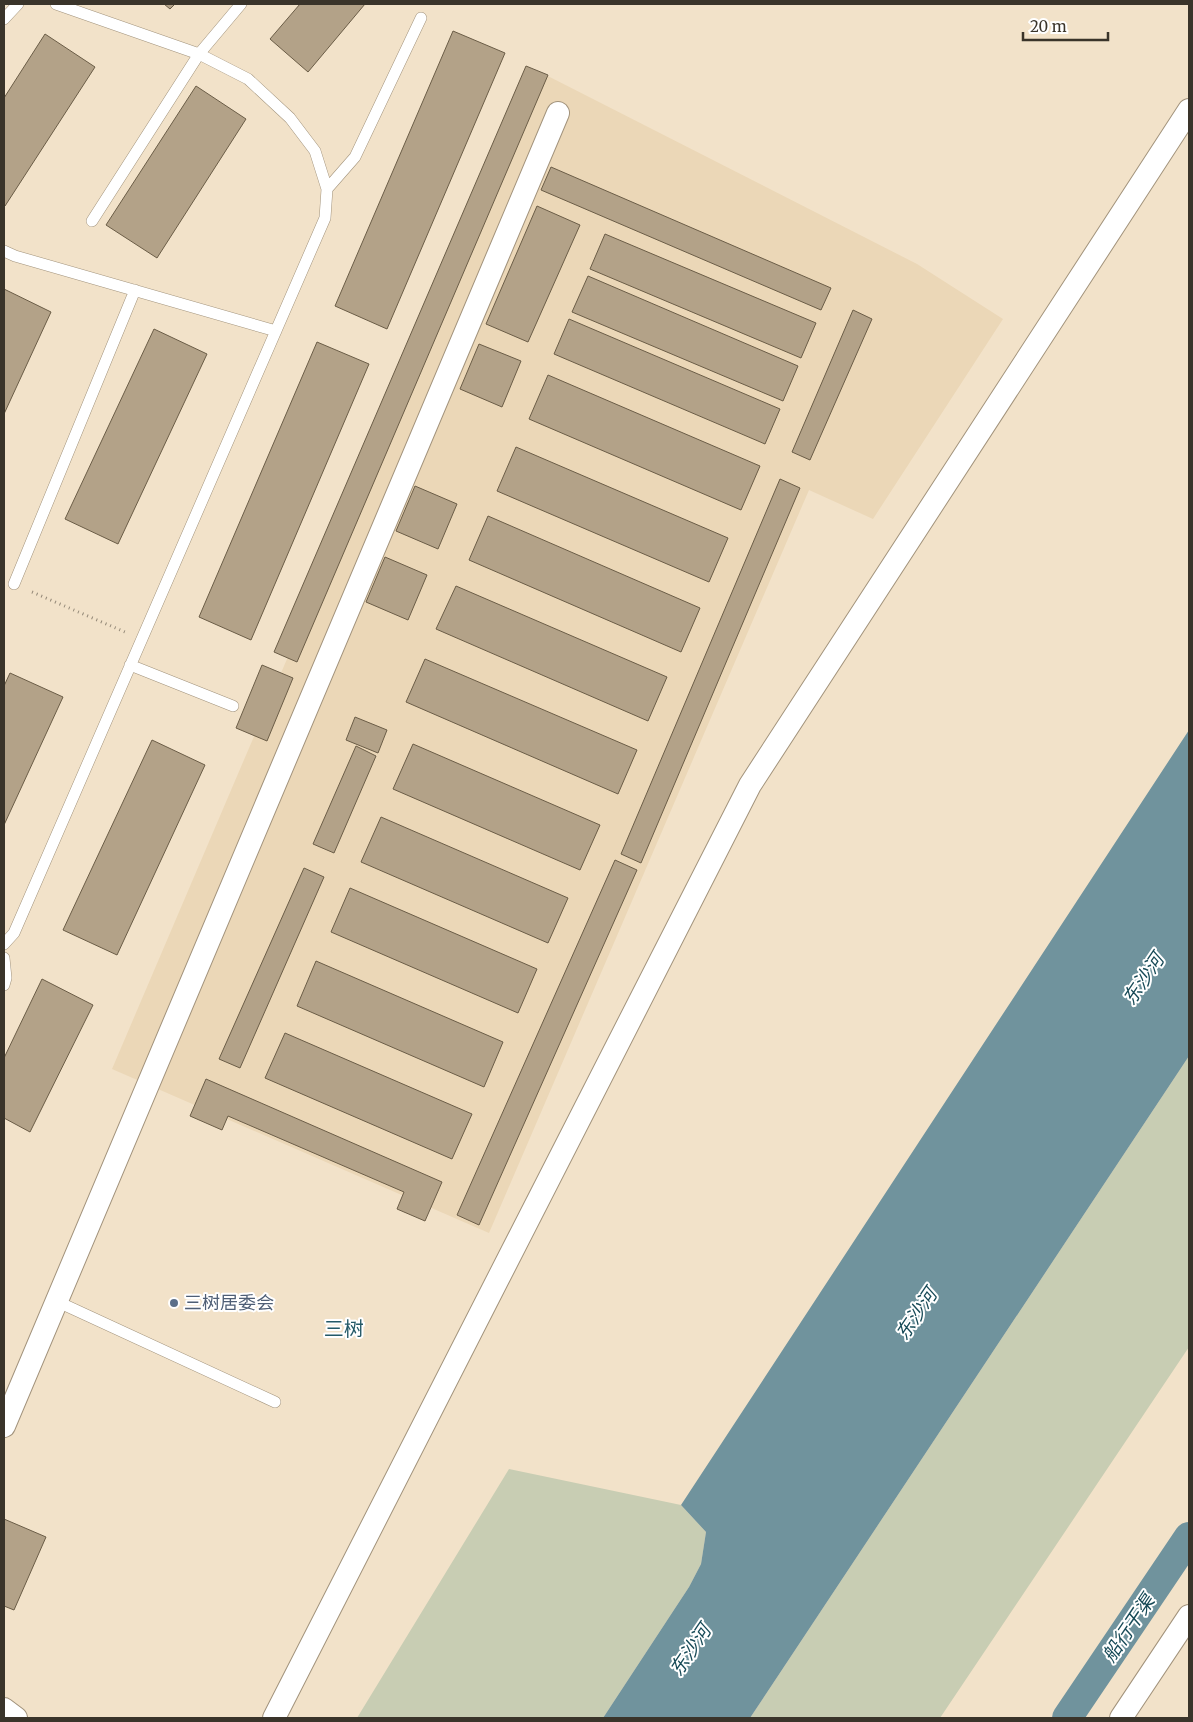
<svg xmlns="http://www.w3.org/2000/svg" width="1193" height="1722" font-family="Merriweather,'Noto Sans SC',serif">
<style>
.built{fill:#ebd7b7}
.green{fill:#c8cdb3}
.water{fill:#70939d}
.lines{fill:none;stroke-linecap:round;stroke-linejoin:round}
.canal{stroke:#70939d;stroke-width:30}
.building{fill:#b3a288;stroke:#6b5d47}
.lane-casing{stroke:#a2937c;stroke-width:12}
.street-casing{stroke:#a2937c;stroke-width:24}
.path{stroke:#938877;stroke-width:3;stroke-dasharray:1 4;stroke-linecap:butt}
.lane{stroke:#fff;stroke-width:11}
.street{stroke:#fff;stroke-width:22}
.service-dot{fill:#5c6f8a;stroke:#fff;stroke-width:2}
.labels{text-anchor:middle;stroke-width:4;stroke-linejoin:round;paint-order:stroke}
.service-label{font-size:18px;fill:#4e5e75;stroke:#fff;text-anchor:start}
.water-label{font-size:19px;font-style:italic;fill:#174a57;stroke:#fff}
.quarter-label{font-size:20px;fill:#245967;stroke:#fff}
</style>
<rect width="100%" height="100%" fill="#f2e2c9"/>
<!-- built -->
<path class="built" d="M538 71 917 264 1003 319 873 519 809 490 489 1233 112 1069Z"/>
<!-- green -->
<path class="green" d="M1189 1056V1347L940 1718H750Z
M509 1469 681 1505 706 1532 701 1564 689 1587 603 1718H357Z"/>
<!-- water -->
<path class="water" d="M1189 730V1056L750 1718H603L689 1587 701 1564 706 1532 681 1505Z"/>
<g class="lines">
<!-- canal -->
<path class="canal" d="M1067 1718 1189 1537"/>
</g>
<!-- building -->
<path class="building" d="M164 4H175L170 9Z
M300 4H365L308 72 270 39Z
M453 31 505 53 387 329 335 306Z
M45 34 95 67 5 206 4 205V98Z
M526 66 548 75 297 662 274 652Z
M196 86 246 119 157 258 106 225Z
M551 167 831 288 821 310 541 190Z
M537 206 580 225 528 342 486 324Z
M605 234 816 323 801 358 590 269Z
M588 276 798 366 783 401 572 312Z
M4 289 51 312 4 414Z
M853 310 872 319 810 460 792 452Z
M569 319 780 409 765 444 554 354Z
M154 329 207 354 118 544 65 519Z
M317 342 369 364 251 640 199 617Z
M479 344 521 361 502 407 460 389Z
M548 375 760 466 741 510 529 419Z
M516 447 728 538 709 582 497 491Z
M780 479 800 488 641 863 621 854Z
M415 486 457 504 438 549 396 531Z
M488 516 700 608 681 652 469 560Z
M385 557 427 575 408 620 366 602Z
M456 586 667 677 648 721 436 629Z
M425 659 637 750 618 794 406 702Z
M262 665 293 678 267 741 236 728Z
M10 673 63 697 4 825V686Z
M355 717 387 730 378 753 346 740Z
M152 740 205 765 117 955 63 930Z
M413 744 600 825 580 870 393 789Z
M356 746 376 756 334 853 313 844Z
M381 817 568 898 548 943 361 862Z
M615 860 637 870 479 1225 457 1215Z
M304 868 324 877 240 1068 219 1059Z
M350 888 537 969 518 1013 331 932Z
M316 961 503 1042 484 1087 297 1006Z
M42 979 93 1005 30 1132 4 1118V1058Z
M285 1033 472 1114 452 1159 265 1078Z
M206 1079 442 1182 425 1221 397 1209 404 1192 228 1116 222 1130 190 1116Z
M4 1519 46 1537 14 1610 4 1606Z"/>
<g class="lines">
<!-- lane casing -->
<g class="lane-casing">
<path id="lane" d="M4 19 18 4
M327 189 355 157 421 18
M92 221 199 54 241 4
M4 251 15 256 276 331
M14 584 135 290
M130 665 233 706
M4 944 14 933 325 218 327 189 315 151 290 118 248 79 199 54 56 4
M4 958 6 978 4 985
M56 1301 275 1402"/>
</g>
<!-- street casing -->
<g class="street-casing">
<path id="street" d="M4 1426 558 113
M4 1709 16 1718
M274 1718 750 785 1189 110
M1121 1718 1189 1616"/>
</g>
<!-- path -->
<path class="path" d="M32 592 125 632"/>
<!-- lane -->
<use href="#lane" class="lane"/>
<!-- street -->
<use href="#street" class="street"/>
</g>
<!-- markers -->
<circle class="service-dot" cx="174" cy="1303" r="5"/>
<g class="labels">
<!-- service labels -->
<g class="service-label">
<text x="184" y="1309">三树居委会</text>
</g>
<!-- water labels -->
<g class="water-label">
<text transform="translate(1143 979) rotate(-56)" y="7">东沙河</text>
<text transform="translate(916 1314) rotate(-56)" y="7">东沙河</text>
<text transform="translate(1128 1628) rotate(-56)" y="7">船行干渠</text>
<text transform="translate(690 1650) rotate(-56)" y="7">东沙河</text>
</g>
<!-- quarter labels -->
<g class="quarter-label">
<text x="344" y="1336">三树</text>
</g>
</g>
<!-- border -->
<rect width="1193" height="1722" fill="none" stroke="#3a342a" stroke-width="10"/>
<!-- scale -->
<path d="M1023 32v8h85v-8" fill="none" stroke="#3a342a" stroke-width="2.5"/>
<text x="1030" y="32" font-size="15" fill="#3a342a" stroke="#ffffff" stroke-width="4" paint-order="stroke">20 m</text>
</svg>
